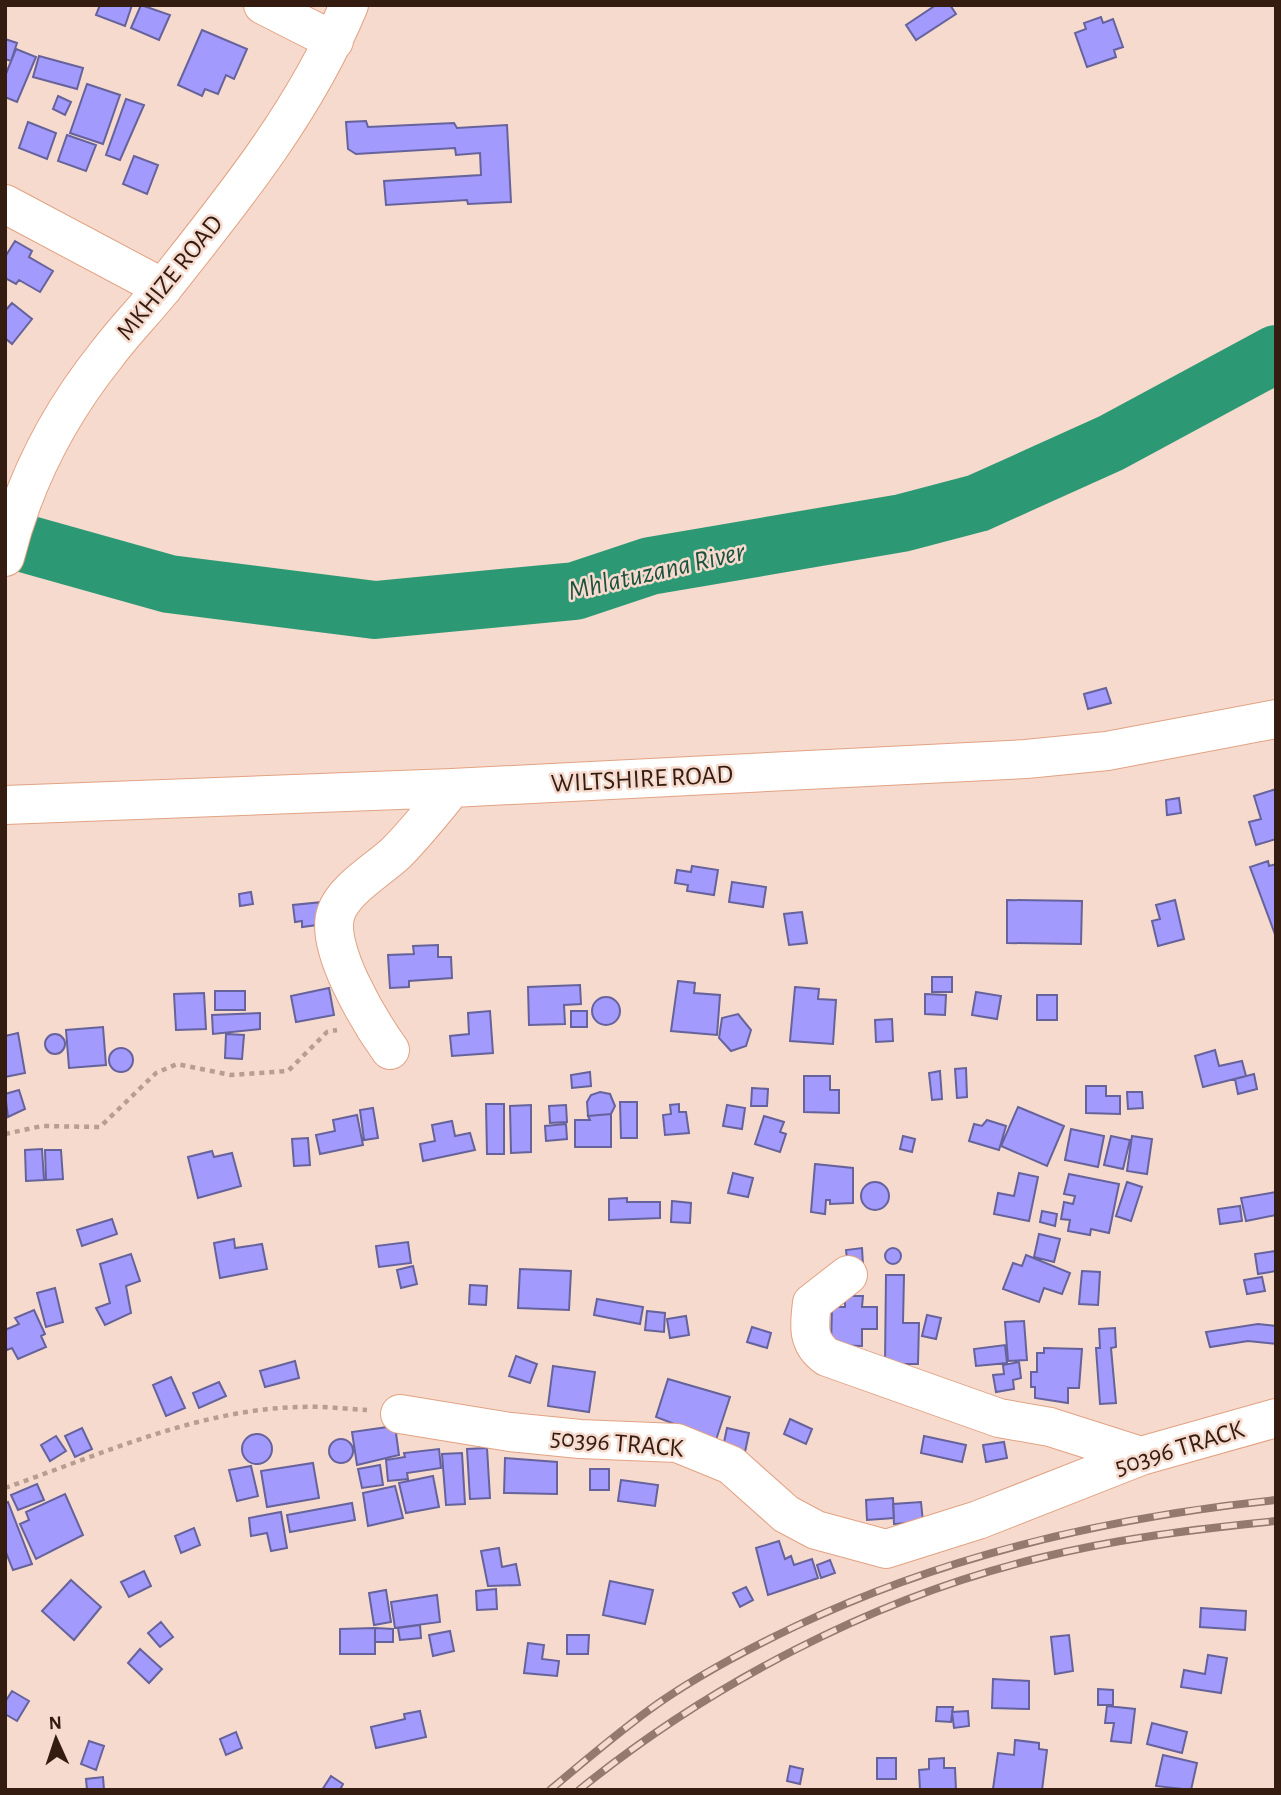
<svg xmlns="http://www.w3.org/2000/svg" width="1281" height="1795" font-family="'Alegreya Sans',sans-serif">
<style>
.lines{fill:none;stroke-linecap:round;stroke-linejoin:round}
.river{stroke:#2c9974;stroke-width:58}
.building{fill:#a39afd;stroke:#66629b;stroke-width:2}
.minor-casing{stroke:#e2a283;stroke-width:40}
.path{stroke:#b89e91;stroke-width:4.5;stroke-dasharray:5 5;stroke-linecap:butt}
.minor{stroke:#fff;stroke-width:38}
.rail-casing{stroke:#947a6e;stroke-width:8}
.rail{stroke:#f5dacd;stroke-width:5;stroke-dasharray:16;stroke-linecap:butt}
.labels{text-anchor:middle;stroke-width:5;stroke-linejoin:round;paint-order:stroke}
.street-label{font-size:26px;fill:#341c10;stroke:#f5dacd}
.water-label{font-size:28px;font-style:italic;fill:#1a523f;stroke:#f5dacd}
</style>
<rect width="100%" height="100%" fill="#f5dacd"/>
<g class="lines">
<!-- river -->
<path class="river" d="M5 538 169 584 375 610 575 591 650 566 902 523 978 503 1111 443 1276 354"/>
</g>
<!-- building -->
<path class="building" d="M100 5H132L125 26 96 15Z
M141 5 170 15 159 40 131 28Z
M936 5H950L956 14 916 40 906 25Z
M1101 17 1103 23 1113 19 1123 47 1114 50 1116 57 1087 67 1075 33 1086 29 1084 23Z
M202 30 247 49 234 79 226 75 218 94 205 89 202 96 178 85Z
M5 39 17 43 11 61 5 59Z
M16 49 36 57 17 102 5 97V76Z
M39 56 83 68 77 89 33 77Z
M87 84 120 95 103 144 70 133Z
M58 96 71 102 65 115 53 109Z
M126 99 144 105 120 160 106 155Z
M366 121 368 127 454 123 457 128 507 125 511 202 468 204 467 200 386 205 384 181 481 175 480 153 456 155 455 148 356 154 348 149 346 122Z
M28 122 56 133 47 159 19 148Z
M67 135 96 145 86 171 58 161Z
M134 156 158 165 147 194 123 184Z
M15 241 32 251 29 257 53 271 40 292 19 280 16 284 5 278V257Z
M12 303 32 319 12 344 5 338V311Z
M1106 688 1111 703 1088 709 1084 694Z
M1276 789V839L1256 845 1249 822 1261 819 1254 796Z
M1179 798 1181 813 1167 815 1166 800Z
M1268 861 1269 866 1276 864V937L1250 867Z
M692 866 718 870 714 895 687 891 688 885 675 883 677 870 691 872Z
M732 882 766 887 763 907 729 902Z
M251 892 253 904 240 906 239 894Z
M1007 900 1082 901 1081 944 1007 943Z
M1175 900 1184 939 1158 946 1152 921 1160 919 1156 905Z
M323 902 317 925 302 927V921L295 922 293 905Z
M802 912 807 943 789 945 784 914Z
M438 945V957H451L452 978 409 981V987L390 988 388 955 414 954 413 946Z
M932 977H952V992H932Z
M678 981 695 983 694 993 720 995 717 1035 671 1031Z
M580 985 581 1004 564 1005 565 1024 529 1025 528 987Z
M795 987 819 989 818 999 836 1000 833 1044 790 1041Z
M329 988 334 1015 296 1022 291 996Z
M215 991H245V1010H215Z
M976 992 1001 996 997 1019 972 1015Z
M204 993 206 1029 176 1030 174 994Z
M925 994 946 995 945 1015 925 1014Z
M1037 995H1057V1020H1037Z
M592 1011a14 14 0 1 1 28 0a14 14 0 1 1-28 0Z
M490 1011 493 1053 452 1056 450 1036 469 1034 468 1013Z
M571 1011H587V1027H571Z
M260 1013V1029L213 1034 212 1015Z
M738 1014 751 1030 746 1046 731 1051 719 1038 722 1018Z
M892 1019 893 1041 876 1042 875 1020Z
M103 1027 106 1065 69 1068 66 1030Z
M18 1033 25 1073 5 1077V1036Z
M45 1044a10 10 0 1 1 20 0a10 10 0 1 1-20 0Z
M226 1034 244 1035 242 1059 225 1058Z
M109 1060a12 12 0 1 1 24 0a12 12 0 1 1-24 0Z
M1215 1050 1219 1066 1242 1061 1246 1076 1203 1087 1195 1056Z
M966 1068 967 1097 957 1098 955 1069Z
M940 1071 942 1099 932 1100 929 1073Z
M590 1072 591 1086 572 1088 571 1075Z
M1254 1074 1257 1089 1238 1094 1235 1079Z
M804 1076H830V1090H839V1113L804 1112Z
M1086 1086H1106V1096H1120V1114L1086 1113Z
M752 1088 768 1089 767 1106H751Z
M19 1090 25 1109 8 1117 5 1094Z
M600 1092 610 1094 615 1106 611 1114 588 1116 587 1102 591 1095Z
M1127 1092H1142L1143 1108 1128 1109Z
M620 1102H637V1138H621Z
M486 1104H504V1154H487Z
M679 1104V1112H686L689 1133 665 1135 663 1115 671 1114 670 1105Z
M531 1105V1152L511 1153 510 1106Z
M566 1105 567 1122 550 1123 549 1106Z
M727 1105 745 1108 742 1129 723 1126Z
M1018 1107 1064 1126 1047 1166 1001 1146Z
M373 1108 378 1138 364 1140 360 1110Z
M611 1114V1147H575V1120H590L588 1116Z
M357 1115 363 1145 320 1154 316 1135 335 1131 333 1120Z
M764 1116 784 1122 780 1132 786 1134 780 1152 755 1144Z
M987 1120 1006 1126 999 1150 969 1141 974 1124 982 1126Z
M452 1121 455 1136 470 1133 475 1150 423 1161 420 1144 435 1141 432 1125Z
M566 1124 567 1139 546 1141 545 1126Z
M1071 1129 1104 1136 1098 1167 1065 1160Z
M903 1136 915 1139 912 1152 900 1149Z
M1111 1136 1130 1140 1123 1169 1104 1165Z
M1132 1136 1152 1139 1147 1174 1127 1171Z
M308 1138 310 1165 294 1166 292 1139Z
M42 1149 44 1180 26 1181 25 1150Z
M45 1150H61L63 1179 46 1180Z
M212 1151 214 1157 232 1153 241 1186 198 1198 188 1157Z
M815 1164 853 1168V1203L830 1204V1200H826L825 1214 811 1212Z
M733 1173 753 1178 748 1197 728 1193Z
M1019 1173 1038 1177 1029 1221 994 1214 998 1193 1014 1196Z
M1069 1174 1119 1184 1109 1233 1091 1229 1090 1235 1068 1231 1070 1220 1061 1219 1064 1202 1073 1204 1075 1196 1064 1194Z
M861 1196a14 14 0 1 1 28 0a14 14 0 1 1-28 0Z
M1127 1182 1142 1187 1131 1221 1116 1216Z
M1276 1192V1215L1246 1221 1241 1198Z
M627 1198V1202H660V1218L609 1220V1199Z
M672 1201 691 1203 690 1223 671 1222Z
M1240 1206 1242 1221 1220 1224 1218 1209Z
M1042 1211 1057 1214 1055 1226 1040 1222Z
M112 1219 117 1234 82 1246 77 1230Z
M1039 1234 1060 1239 1054 1262 1034 1257Z
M234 1239 235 1248 262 1244 267 1269 220 1278 214 1243Z
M408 1242 411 1263 379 1267 376 1246Z
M885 1256a8 8 0 1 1 16 0a8 8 0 1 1-16 0Z
M862 1248 863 1265 848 1267 846 1250Z
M1276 1251V1271L1258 1274 1255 1254Z
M131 1254 140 1281 126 1286 131 1313 105 1325 96 1308 110 1303 100 1264Z
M1026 1255 1070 1273 1062 1294 1044 1288 1039 1302 1003 1289 1013 1263 1022 1266Z
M413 1266 417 1284 401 1288 397 1270Z
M520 1269 571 1271 569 1310 518 1308Z
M1082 1271 1100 1272 1098 1305 1079 1304Z
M886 1275H904L903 1323H919L918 1364H885Z
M1262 1277 1265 1291 1247 1294 1244 1280Z
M470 1285 487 1286 486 1305 469 1304Z
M55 1288 63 1322 46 1327 37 1293Z
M845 1296H863L862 1307H877V1329H862V1346L831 1345 832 1307H845Z
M597 1299 643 1307 640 1324 594 1315Z
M34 1310 45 1334 41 1336 46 1347 18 1359 12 1348 7 1350 5 1346V1330L19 1324 15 1318Z
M647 1311 665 1313 664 1332 645 1330Z
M927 1315 941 1318 936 1339 922 1336Z
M686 1316 689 1335 670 1338 667 1319Z
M1024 1321 1027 1360 1008 1361 1005 1322Z
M1258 1324 1276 1326V1344L1248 1341 1210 1347 1206 1332Z
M752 1327 771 1333 767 1348 747 1342Z
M1115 1328 1116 1347 1111 1348 1116 1403 1100 1404 1096 1348H1100L1099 1329Z
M1005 1345 1007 1363 976 1366 974 1349Z
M1044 1348 1082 1349 1079 1388H1068V1403L1035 1398V1387H1031V1372H1037V1353H1044Z
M516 1356 537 1364 530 1383 509 1376Z
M295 1361 299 1378 265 1387 260 1371Z
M1019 1362 1021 1378 1013 1380 1014 1389 996 1392 993 1375 1004 1374 1003 1365Z
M553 1366 595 1372 589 1412 548 1406Z
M171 1377 185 1408 166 1416 153 1385Z
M668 1379 730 1397 716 1440 656 1417Z
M219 1382 226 1396 199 1408 193 1393Z
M790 1419 812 1429 806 1444 784 1434Z
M395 1426 399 1455 357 1465 352 1432Z
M82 1428 92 1449 75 1457 65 1436Z
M727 1428 749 1433 745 1452 723 1447Z
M242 1449a15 15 0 1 1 30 0a15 15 0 1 1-30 0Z
M56 1436 66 1451 50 1461 41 1445Z
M924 1436 966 1445 962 1462 921 1453Z
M329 1451a12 12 0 1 1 24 0a12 12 0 1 1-24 0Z
M1004 1442 1007 1458 986 1462 983 1445Z
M487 1448 490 1498 470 1499 467 1449Z
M439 1449 441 1468 407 1473 408 1479 388 1481 386 1460 405 1457 404 1453Z
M462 1453 465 1504 446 1505 442 1454Z
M505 1458 557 1462V1494L504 1493Z
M313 1463 319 1498 267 1507 261 1471Z
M380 1465 383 1485 362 1488 358 1469Z
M251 1466 258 1496 237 1501 229 1470Z
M590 1469H609V1490H590Z
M433 1476 439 1507 406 1513 399 1483Z
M621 1480 658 1485 655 1506 618 1501Z
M37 1484 44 1500 18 1510 11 1495Z
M395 1486 403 1518 368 1526 363 1493Z
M65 1494 83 1535 36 1559 20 1524 29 1520 26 1512Z
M893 1498 894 1518 867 1520 866 1500Z
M8 1502 32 1564 13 1570 5 1550V1503Z
M921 1502 923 1522 894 1524 893 1504Z
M352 1503 355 1520 290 1532 287 1515Z
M281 1512 287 1548 271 1551 267 1533 251 1536 249 1518Z
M194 1528 200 1545 181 1553 175 1536Z
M779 1541 785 1559 791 1556 794 1565 812 1559 818 1578 768 1595 756 1548Z
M499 1548 502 1567 516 1564 520 1585 488 1586 481 1551Z
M830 1560 835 1573 821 1578 817 1565Z
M144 1571 151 1586 129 1597 121 1582Z
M71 1580 101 1607 74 1640 42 1611Z
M610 1581 653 1590 645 1624 603 1615Z
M746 1587 753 1600 740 1607 733 1593Z
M496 1589 497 1609 477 1610 476 1591Z
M386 1590 391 1622 374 1625 369 1593Z
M437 1595 440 1622 395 1628 391 1602Z
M1201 1608 1246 1611 1245 1630 1200 1627Z
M161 1622 173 1637 160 1647 148 1633Z
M420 1625 421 1638 400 1640 398 1628Z
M375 1628V1654H340V1629Z
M375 1628 393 1629V1642H375Z
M450 1631 454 1651 433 1656 429 1635Z
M567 1635H589L588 1654H567Z
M1069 1635 1073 1671 1055 1674 1051 1637Z
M528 1643 544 1645 542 1659 559 1661 557 1676 524 1673Z
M140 1649 162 1669 149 1683 128 1663Z
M1208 1655 1227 1658 1221 1693 1181 1687 1184 1670 1205 1674Z
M993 1679 1029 1681V1709L992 1708Z
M1098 1689 1113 1690V1705H1098Z
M12 1691 29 1701 17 1721 5 1714V1702Z
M1107 1706 1135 1709 1131 1743 1111 1741 1114 1723H1105Z
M937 1707H953L951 1722 936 1721Z
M420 1711 426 1737 376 1748 371 1727 405 1719 404 1714Z
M968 1711 969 1726 954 1728 952 1712Z
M1152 1723 1187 1732 1182 1753 1147 1744Z
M236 1732 242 1748 226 1755 220 1739Z
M1015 1740 1039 1743V1749L1047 1750 1042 1790 993 1789 998 1753 1014 1755Z
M89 1741 104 1746 96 1770 81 1764Z
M1163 1755 1197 1763 1191 1790 1156 1786Z
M877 1758H896V1779H877Z
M944 1758V1768H955L956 1790H920L919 1770 929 1769V1759Z
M790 1766 803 1769 800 1784 787 1781Z
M331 1776 343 1784 340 1790H322Z
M103 1777 104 1790H87L86 1779Z"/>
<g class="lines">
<!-- minor casing -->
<g class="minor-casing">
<path id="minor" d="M263 5 334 41
M5 204 163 288
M5 557C24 481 58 415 107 354 125 330 147 308 165 285 235 197 306 109 349 5
M5 805 452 788 1026 759 1107 751 1276 719
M390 1050C370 1022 324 947 336 913 344 889 378 870 396 853 416 833 434 810 452 788
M848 1275 812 1303C809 1326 807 1343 827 1357L999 1418 1050 1427 1141 1456
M400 1414 510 1432 580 1439 677 1443 731 1465 786 1514 816 1530 886 1549 978 1520 1141 1456 1276 1418"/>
</g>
<!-- path -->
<path class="path" d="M5 1134 42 1126 100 1127 156 1073 177 1064 231 1075 288 1071 327 1032 337 1030
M5 1488C100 1455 201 1408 303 1407 324 1406 346 1409 367 1410"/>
<!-- minor -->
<use href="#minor" class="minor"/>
<!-- rail casing -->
<g class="rail-casing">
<path id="rail" d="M550 1790C582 1763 615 1735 649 1710 694 1677 746 1650 796 1626 948 1554 1109 1517 1276 1500
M579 1790C710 1684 872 1599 1035 1559 1114 1539 1195 1529 1276 1521"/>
</g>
<!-- rail -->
<use href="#rail" class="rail"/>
</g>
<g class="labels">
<!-- street labels -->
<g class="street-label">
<text transform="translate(169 277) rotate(-51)" y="9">MKHIZE ROAD</text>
<text transform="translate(642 778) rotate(-3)" y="9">WILTSHIRE ROAD</text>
<text transform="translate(617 1442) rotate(5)" y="9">50396 TRACK</text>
<text transform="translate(1179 1447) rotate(-17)" y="9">50396 TRACK</text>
</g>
<!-- water labels -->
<g class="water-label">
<text transform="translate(656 570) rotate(-13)" y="10">Mhlatuzana River</text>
</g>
</g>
<!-- border -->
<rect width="1281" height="1795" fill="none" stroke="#341c10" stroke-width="14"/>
<!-- north arrow -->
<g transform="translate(56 1739) rotate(357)" stroke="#f5dacd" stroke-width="5" paint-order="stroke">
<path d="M0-5L12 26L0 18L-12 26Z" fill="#341c10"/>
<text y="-10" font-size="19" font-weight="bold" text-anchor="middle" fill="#341c10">N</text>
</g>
</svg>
